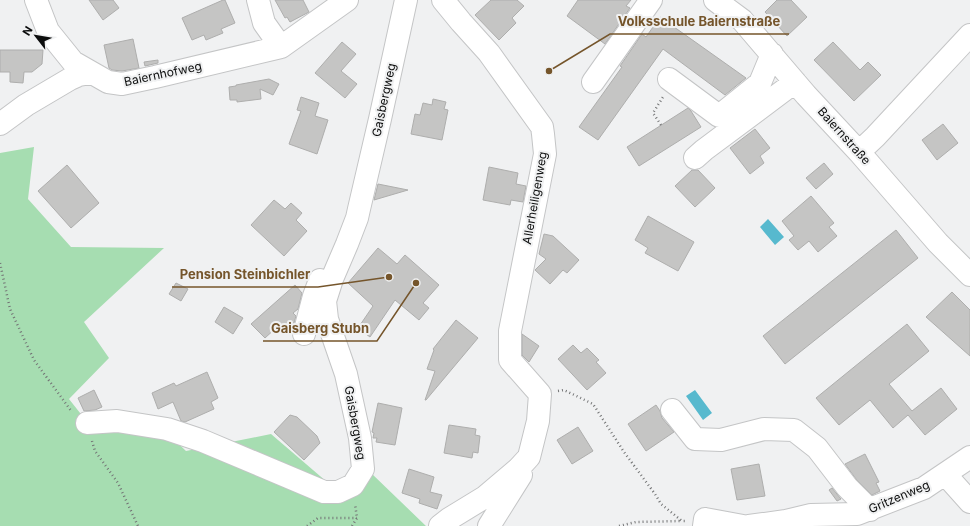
<svg xmlns="http://www.w3.org/2000/svg" width="970" height="526" font-family="Inter,sans-serif">
<style>
.green{fill:#a6ddb1}
.water{fill:#57b9ce}
.building{fill:#c5c5c4;stroke:#aeaead}
.lines{fill:none;stroke-linecap:round;stroke-linejoin:round}
.minor-casing{stroke:#c4c5c6;stroke-width:24}
.path{stroke:#737475;stroke-width:2.5;stroke-dasharray:1 3;stroke-linecap:butt}
.minor{stroke:#fff;stroke-width:22}
.labels{text-anchor:middle;stroke-width:4;stroke-linejoin:round;paint-order:stroke}
.street-label{font-size:12px;fill:#0c0d0d;stroke:#f0f1f2}
.leader{fill:none;stroke:#75552b;stroke-width:1.5}
.callout-dot{fill:#75552b;stroke:#f0f1f2;stroke-width:1.5}
.callout-label{font-size:13px;text-anchor:middle;font-weight:bold;fill:#75552b;stroke:#f0f1f2;stroke-width:4;stroke-linejoin:round;paint-order:stroke}
</style>
<rect width="100%" height="100%" fill="#f0f1f2"/>
<!-- green -->
<path class="green" d="M34 147 28 199 71 247 164 248 84 322 109 358 69 399 84 418 154 420 186 451 271 434 334 488 371 473 426 526H0V153Z"/>
<!-- water -->
<path class="water" d="M768 219 784 237 775 245 760 227Z
M695 390 712 413 703 420 686 396Z"/>
<!-- building -->
<path class="building" d="M89 0H113L119 8 103 20Z
M223 0H225L235 23 221 29 223 33 206 40 204 35 192 40 182 18Z
M275 0H303L309 12 290 22 287 17 285 18Z
M491 0H517L524 6 512 18 516 23 499 40 475 15Z
M578 0H631L626 6 630 8 605 44 567 16Z
M777 0H791L807 17 787 36 765 12Z
M660 17 746 78 725 95 663 49 598 140 579 127 622 67 620 66 642 34 646 37Z
M133 39 139 68 122 71 112 70 109 68 104 45Z
M342 42 356 54 341 71 357 84 345 98 315 73Z
M833 42 860 70 868 62 881 75 854 101 814 60Z
M0 50H43L42 64 32 72H24L23 83 10 82V72H0Z
M158 60V63L145 66 144 62Z
M269 79 279 84 273 95 260 89 261 99 237 102V100H230L229 87 236 86V85Z
M301 97 319 103 315 116 328 120 317 154 289 144 301 111 297 110Z
M433 99 446 102 444 109 448 110 442 140 411 134 415 114 420 115 423 103 432 105Z
M688 108 691 111 701 127 639 166 627 147Z
M943 124 958 143 937 160 922 140Z
M755 129 770 148 760 156 764 163 750 174 730 148Z
M824 163 833 174 816 189 806 178Z
M67 165 99 203 71 228 38 191Z
M489 167 518 173 516 184 526 186 523 202 511 200 510 205 483 200Z
M692 170H698L715 188 695 207 675 186Z
M378 184 408 190 374 200Z
M811 196 834 223 829 227 837 236 818 252 809 241 798 250 789 240 794 236 782 221Z
M274 200 285 209 291 203 302 213 296 220 307 231 284 256 251 225Z
M648 216 694 242 678 271 645 253 648 248 635 240Z
M896 230 918 258 785 364 763 336Z
M544 234 553 236 579 260 567 273 563 270 550 284 535 270 546 259 539 254Z
M378 248 397 264 405 255 439 285 423 303 429 308 419 320 395 300 370 337 358 328 373 306 348 283Z
M176 283 188 289 181 301 169 294Z
M295 285 302 293 298 309 293 313 296 316 294 323 282 334 277 327 265 338 251 324Z
M952 292 970 310V356L926 317Z
M224 307 243 318 233 334 215 322Z
M456 320 478 338 426 400H425L435 371 427 369 434 350 433 349Z
M907 324 929 351 889 384 912 411 941 388 957 409 925 435 908 415 893 428 870 400 839 425 816 398Z
M522 334 539 346 529 362 522 355Z
M573 345 581 353 587 348 599 360 596 362 606 373 587 390 558 359Z
M207 372 218 398 211 402 214 409 185 422 181 421 173 402 158 409 152 393 174 383 176 386Z
M94 390 102 407 95 410 84 411 78 398Z
M378 403 402 408 395 445 376 442 377 438H373L374 433 372 432Z
M656 405 660 411 662 418 674 432 646 451 628 424Z
M290 415 297 417 317 436 320 443 304 460 274 432Z
M449 425 476 429 475 435 480 436 478 453 473 452 472 458 444 453Z
M578 427 593 451 572 464 557 440Z
M865 454 879 482 876 483 880 491 872 495 856 479 845 464Z
M759 464 765 496 737 500 731 469Z
M409 469 434 477 430 492 442 495 437 509 419 503 420 499 402 493Z
M832 488 841 499 837 501 829 490Z"/>
<g class="lines">
<!-- minor casing -->
<g class="minor-casing">
<path id="minor" d="M36 0 48 31 73 62 108 82 122 84 155 77 281 47 347 0
M258 0 264 23 281 47
M715 0 742 20 806 95 859 152 938 243 970 275
M669 79 719 116 760 83 772 54
M593 82 651 0
M0 124 26 105 70 79 79 75 91 73
M859 152 875 137 970 35
M695 158 704 150 795 82
M304 334 314 296 320 280
M672 410 695 439 721 440 764 429 794 430 817 448 847 487 870 510
M87 423 117 421 167 429 203 441 324 492H338L353 485 363 469 360 438 346 374 327 319 325 301 332 279 347 244 357 218 359 209 380 119 406 0
M945 474 970 502
M440 526 449 519 485 497 518 469 529 457 538 421 540 394 510 360V331L545 154 543 134 542 127 489 53 461 22 443 0
M489 526 521 475
M704 526 705 519 743 526
M749 526 786 521 811 515 857 514 924 488 970 457"/>
</g>
<!-- path -->
<path class="path" d="M661 125 653 113 663 97
M0 263 10 309 34 360 72 412
M558 391 564 390 593 404 624 452 655 494 661 504 682 521H686
M92 441 95 451 118 483 138 526
M307 526 318 518H357
M352 526 357 518 355 504
M619 526 636 522 681 521"/>
<!-- minor -->
<use href="#minor" class="minor"/>
</g>
<g class="labels">
<!-- street labels -->
<g class="street-label">
<text transform="translate(163 74) rotate(-12)" y="4">Baiernhofweg</text>
<text transform="translate(384 100) rotate(-78)" y="4">Gaisbergweg</text>
<text transform="translate(844 136) rotate(48)" y="4">Baiernstraße</text>
<text transform="translate(535 198) rotate(-80)" y="4">Allerheiligenweg</text>
<text transform="translate(355 423) rotate(80)" y="4">Gaisbergweg</text>
<text transform="translate(899 497) rotate(-23)" y="4">Gritzenweg</text>
</g>
</g>
<!-- callouts -->
<path class="leader" d="M549 71L610 34H789M389 277L318 287H172M416 283L377 341H263"/>
<g class="callout-dot">
<circle cx="549" cy="71" r="4"/>
<circle cx="389" cy="277" r="4"/>
<circle cx="416" cy="283" r="4"/>
</g>
<g class="callout-label">
<text x="699" y="26">Volksschule Baiernstraße</text>
<text x="245" y="279">Pension Steinbichler</text>
<text x="320" y="333">Gaisberg Stubn</text>
</g>
<!-- north arrow -->
<g transform="translate(36 36) rotate(301)" stroke="#f0f1f2" stroke-width="3" paint-order="stroke">
<path d="M0-3L7 15L0 10L-7 15Z" fill="#0c0d0d"/>
<text y="-6" font-size="11" font-weight="bold" text-anchor="middle" fill="#0c0d0d">N</text>
</g>
</svg>
